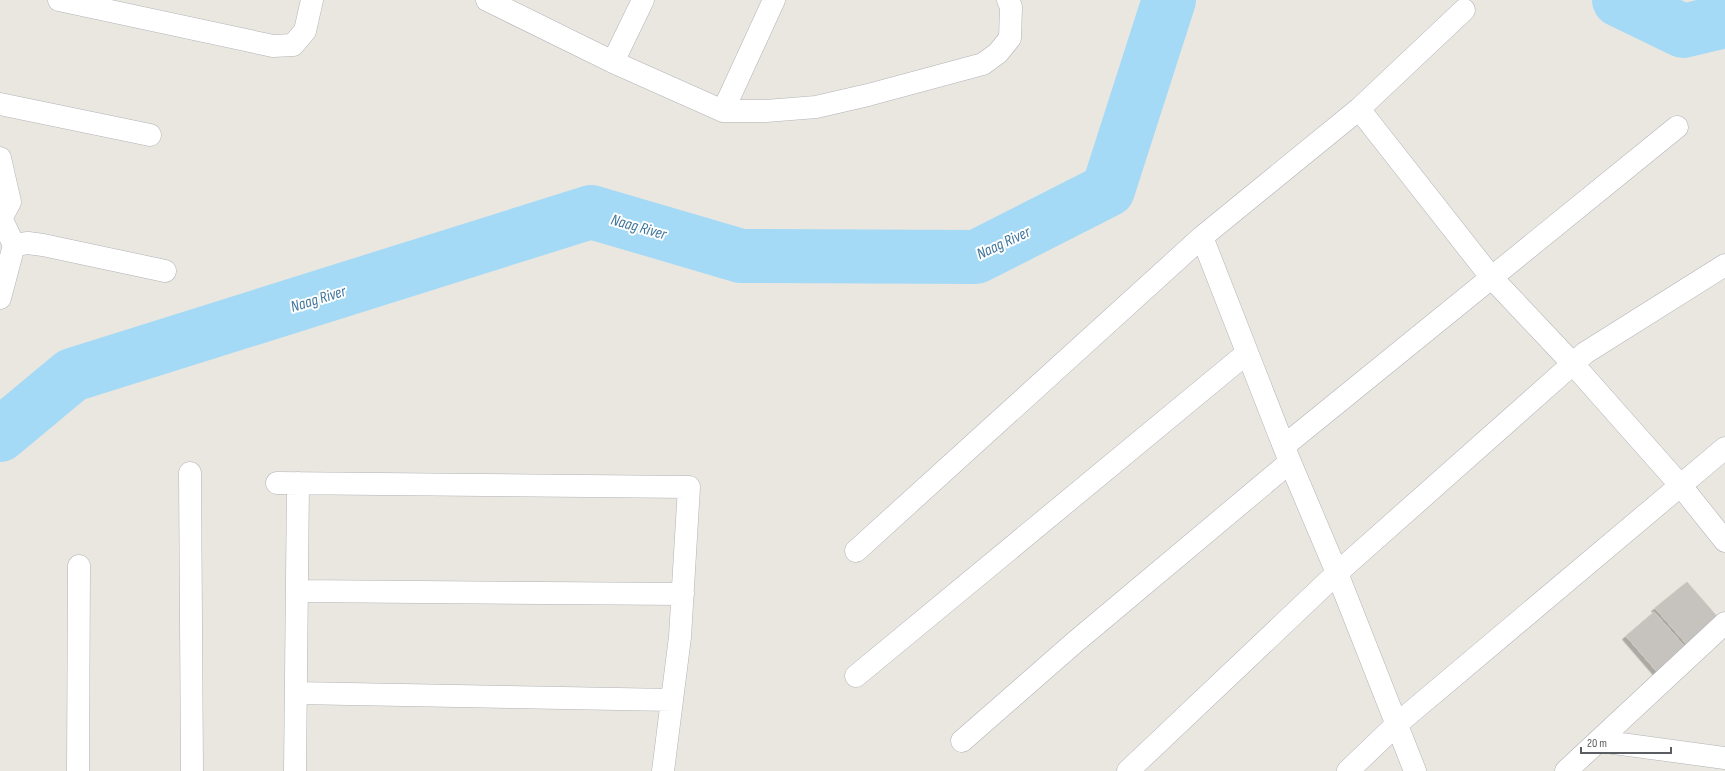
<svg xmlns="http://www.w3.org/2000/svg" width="1725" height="771" font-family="'Sofia Sans Condensed',sans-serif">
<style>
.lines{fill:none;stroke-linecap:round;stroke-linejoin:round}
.river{stroke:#a4daf6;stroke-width:54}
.building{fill:#c6c2be;stroke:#cec8bf;filter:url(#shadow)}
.minor-casing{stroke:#b1b3b7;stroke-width:23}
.minor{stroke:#fff;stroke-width:22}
.labels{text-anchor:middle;stroke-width:4;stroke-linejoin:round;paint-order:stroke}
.water-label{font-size:16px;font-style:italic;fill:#41769d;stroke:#fff}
</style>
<defs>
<filter id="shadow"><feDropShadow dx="-3.5" dy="3.5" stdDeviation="0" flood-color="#0004"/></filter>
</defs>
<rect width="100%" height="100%" fill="#eae7e0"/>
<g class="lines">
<!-- river -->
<path class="river" d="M1619 0 1683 31 1725 21
M0 435 72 375 591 212 741 256 976 257 1108 190 1169 0"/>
</g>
<!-- building -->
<path class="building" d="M1687 582 1721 621 1690 648 1655 608Z
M1654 612 1686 648 1658 673 1626 636Z"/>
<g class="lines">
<!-- minor casing -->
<g class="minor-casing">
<path id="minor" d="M59 0 273 46 293 45 305 31 312 0
M487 0 613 62 723 111 774 0
M613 62 643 0
M0 104 150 135
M1359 109 1491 277 1573 364 1681 486 1725 541
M723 111H766L816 107 868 95 983 64 998 53 1010 38 1011 7 1008 0
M0 158 10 202 0 221
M1202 237 1290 462 1337 573 1415 771
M14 245 28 243 43 245 165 271
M0 298 14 245 2 220
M1284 446 1677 127
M190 473 192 771
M277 483 689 487 680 637 663 771
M856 551 1202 237 1359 109 1464 10
M297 591 683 594
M856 676 1247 353
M296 693 672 700
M962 741 1074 643 1290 462
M1599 741 1725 758
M78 771 79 566
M295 771 298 483
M1128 771 1337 573 1585 353 1725 265
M1348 771 1397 724 1725 448
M1566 771 1725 623"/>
</g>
<!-- minor -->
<use href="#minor" class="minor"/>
</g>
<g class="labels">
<!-- water labels -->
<g class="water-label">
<text transform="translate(639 226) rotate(16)" y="6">Naag River</text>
<text transform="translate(1003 242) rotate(-25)" y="6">Naag River</text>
<text transform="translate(318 298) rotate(-17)" y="6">Naag River</text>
</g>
</g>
<!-- scale -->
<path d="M1581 747v6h90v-6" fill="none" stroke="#595c60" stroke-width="2"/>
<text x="1587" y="747" font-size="12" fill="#595c60" stroke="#ffffff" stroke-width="3" paint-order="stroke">20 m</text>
</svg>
